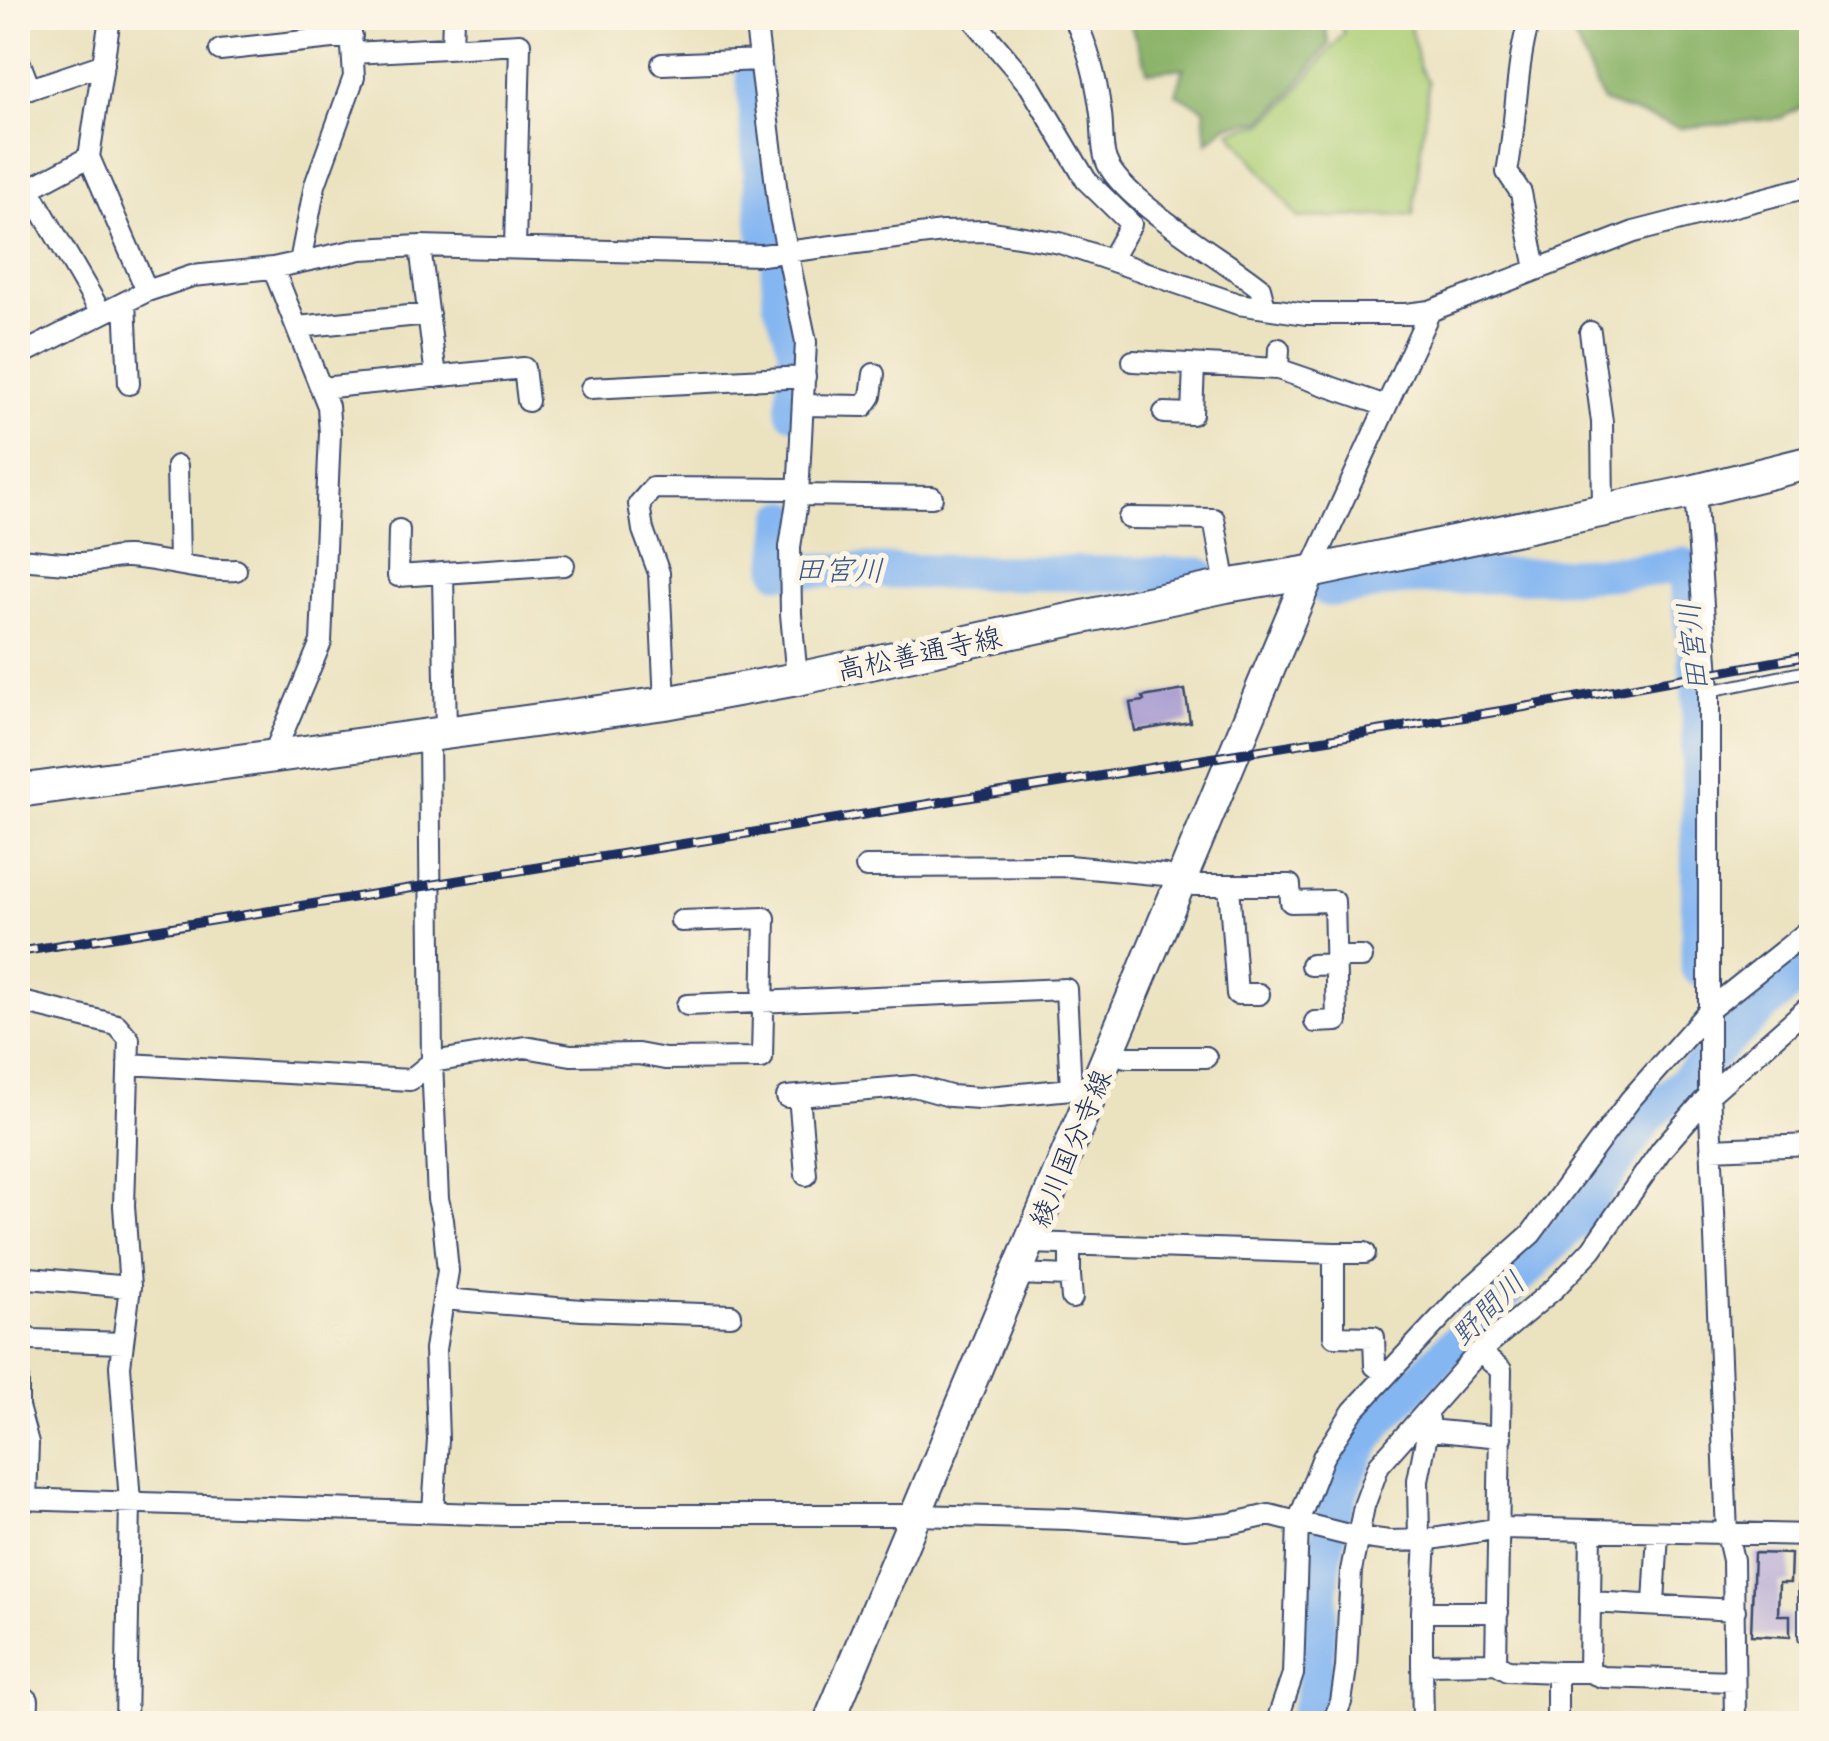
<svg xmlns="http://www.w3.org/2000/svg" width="1829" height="1741" font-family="Mali,'Klee One',sans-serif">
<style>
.green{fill:#adcf77;stroke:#647f6a;stroke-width:2.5}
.forest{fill:#8ab268;stroke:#527063;stroke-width:2.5}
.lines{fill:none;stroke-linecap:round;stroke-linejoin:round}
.river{stroke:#84b6f1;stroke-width:35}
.building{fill:#aa9ed1}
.service-casing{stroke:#3a4a6d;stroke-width:14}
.minor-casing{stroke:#3a4a6d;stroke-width:24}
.secondary-casing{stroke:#3a4a6d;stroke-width:34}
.primary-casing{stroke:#3a4a6d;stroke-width:36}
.service{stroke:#fff;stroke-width:10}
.minor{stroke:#fff;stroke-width:20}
.secondary{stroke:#fff;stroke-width:30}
.primary{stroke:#fff;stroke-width:32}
.rail-casing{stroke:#1b2f5e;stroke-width:10}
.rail{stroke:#fcf5e5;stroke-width:6;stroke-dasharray:19;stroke-linecap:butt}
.labels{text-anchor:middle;stroke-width:10;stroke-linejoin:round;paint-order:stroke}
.street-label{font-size:28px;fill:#1b2f5e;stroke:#fcf5e5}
.water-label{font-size:30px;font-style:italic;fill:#3a588a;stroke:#fcf5e5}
</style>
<rect width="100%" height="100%" fill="#fcf5e5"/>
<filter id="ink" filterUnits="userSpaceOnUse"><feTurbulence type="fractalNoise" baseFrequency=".01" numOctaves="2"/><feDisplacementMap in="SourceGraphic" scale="20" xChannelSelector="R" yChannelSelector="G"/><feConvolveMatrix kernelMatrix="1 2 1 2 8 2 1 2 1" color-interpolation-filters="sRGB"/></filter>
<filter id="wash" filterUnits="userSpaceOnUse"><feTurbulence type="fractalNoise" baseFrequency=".0048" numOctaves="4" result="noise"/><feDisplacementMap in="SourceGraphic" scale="40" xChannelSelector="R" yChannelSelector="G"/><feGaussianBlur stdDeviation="2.25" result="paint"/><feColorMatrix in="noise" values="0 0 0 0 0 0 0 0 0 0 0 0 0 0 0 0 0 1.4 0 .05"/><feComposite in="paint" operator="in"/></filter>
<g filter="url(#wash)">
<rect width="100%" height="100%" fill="#ebe2c0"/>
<!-- green -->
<path class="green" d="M1335 18H1408L1420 68 1429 82 1413 215 1298 218 1230 131 1263 124 1288 102 1344 33Z"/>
<!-- forest -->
<path class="forest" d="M1128 18H1323L1329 44 1287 98 1262 121 1227 125 1207 143 1204 108 1176 94 1184 68 1148 72Z
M1566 18H1811V102L1781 118 1680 128 1603 102Z"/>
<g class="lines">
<!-- river -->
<path class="river" d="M753 70 766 242
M778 270 780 301 796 348 793 411
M786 518 780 570 1200 575
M1326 589C1354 591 1380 579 1409 578 1500 573 1593 580 1684 565L1699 688 1698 968
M1304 1724C1316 1695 1316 1662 1318 1632 1324 1545 1328 1492 1380 1419L1579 1217 1647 1118 1748 1021 1812 964"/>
</g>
<g id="blocks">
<!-- building -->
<path class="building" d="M1185 690 1190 722 1135 731 1130 703 1144 701 1143 697Z
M1754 1553 1791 1554 1790 1583H1779L1778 1615H1790V1637L1751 1635Z"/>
</g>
</g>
<g filter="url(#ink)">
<use href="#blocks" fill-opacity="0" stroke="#3a4a6d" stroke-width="2.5"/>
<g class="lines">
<!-- service casing -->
<g class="service-casing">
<path id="service" d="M1709 691 1812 670"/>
</g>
<!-- minor casing -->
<g class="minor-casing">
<path id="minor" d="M110 18 89 157 147 291
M755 18 780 217 806 342 798 495 790 547 791 614 797 679
M972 18 1030 86 1086 180 1131 224 1111 259
M1074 18C1088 46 1097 83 1101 114 1103 128 1101 147 1106 160 1120 200 1225 259 1260 288L1265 307
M1530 18C1515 66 1517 121 1507 172L1521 193 1536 269
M452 46 453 18
M220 50 352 36
M353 53 520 44 515 247
M18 58 30 89
M662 64 761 60
M18 93 104 64
M89 157 29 189 101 313
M420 246 436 377
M300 262 315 185 354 77 350 18
M125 302 129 384
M297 327 429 314
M1590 332 1602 422 1603 511
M18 356 147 291 192 276 273 268 361 249 420 246 762 255 943 232 987 231 1060 243 1238 304 1306 314H1406L1430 311 1634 232 1812 186
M1133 361 1278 369 1386 406
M1278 369 1279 349
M321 388 524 368 528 401
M591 388 805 377
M804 405 864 406 871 396 874 374
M1164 413 1192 414 1194 366
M177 466 179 562
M1695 491 1709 691V1088L1727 1534 1733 1560 1735 1724
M798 495 932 497
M1129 518 1214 519 1226 586
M399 530 398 576 564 565
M18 559C38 560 60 564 81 563 96 563 110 556 127 557 164 559 199 572 236 570
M1310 572 1430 311
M443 575 446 732
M665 703 659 573 643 530 639 504 653 488 798 489
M429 735 432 1062 438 1199 443 1220 448 1271 435 1349 438 1440 433 1511
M272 758 321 642 330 433 328 406 273 268
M866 867 1068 866 1165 875 1194 885H1290L1291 902 1334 901 1337 1021 1315 1022
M1229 885 1237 994H1259
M1336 957H1362
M1311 965 1336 964
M18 1001 117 1025 129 1039 124 1206 130 1287 120 1366 130 1502 126 1724
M687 1005 1066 989 1071 1089 1092 1096
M1110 1052 1126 1057H1206
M128 1064 410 1080 432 1062 525 1047 571 1055 638 1054 665 1059 762 1058 765 918 681 921
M799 1096 806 1175
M787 1097 914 1086 950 1096 979 1098 1071 1089
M1711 1149 1812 1145
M1030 1243 1334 1253V1336L1374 1337 1375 1366 1386 1374
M1334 1253H1365
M1017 1274 1070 1276V1247
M1070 1276 1072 1298
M18 1277 130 1287
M443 1299 582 1310 731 1315
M18 1330V1407L28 1443 26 1499
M18 1330 32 1340 123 1343
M1479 1352 1501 1370 1496 1663 1508 1670 1557 1672V1724
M1428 1419V1430L1501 1437
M18 1499 509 1515H916L1069 1519 1185 1528 1229 1524 1269 1515 1352 1536 1389 1541 1426 1540 1500 1528 1812 1535
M1809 1535V1636H1812
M1419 1541 1418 1480 1428 1430
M1590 1602 1735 1610
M1654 1603 1658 1532
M1422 1612 1426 1540
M1422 1664V1612H1498
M1557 1672H1589L1591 1530
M1589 1672 1602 1677 1734 1681
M27 1724 28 1700
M1276 1724 1293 1674 1298 1522 1323 1457 1353 1411 1458 1299 1531 1234 1630 1100 1710 1009 1812 928
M1332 1724 1341 1702 1346 1668 1351 1571 1364 1506 1379 1465 1479 1352 1555 1288 1592 1249 1662 1149 1709 1095 1812 1004
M1423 1724 1422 1664 1496 1663"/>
</g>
<!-- secondary casing -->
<g class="secondary-casing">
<path id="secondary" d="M828 1724 1310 572"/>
</g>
<!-- primary casing -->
<g class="primary-casing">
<path id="primary" d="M18 791 665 703 797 679 1226 586 1310 572 1695 491 1812 462"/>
</g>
<!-- service -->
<use href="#service" class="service"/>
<!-- minor -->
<use href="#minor" class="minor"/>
<!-- secondary -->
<use href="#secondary" class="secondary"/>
<!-- primary -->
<use href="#primary" class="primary"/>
<!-- rail casing -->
<g class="rail-casing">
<path id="rail" d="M18 952 1513 709 1812 655"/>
</g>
<!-- rail -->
<use href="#rail" class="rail"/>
</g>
</g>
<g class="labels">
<!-- street labels -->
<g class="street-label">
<text transform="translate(919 653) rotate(-12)" y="10">高松善通寺線</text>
<text transform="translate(1070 1148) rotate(-67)" y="10">綾川国分寺線</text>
</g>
<!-- water labels -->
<g class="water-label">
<text transform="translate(839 570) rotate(1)" y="10">田宮川</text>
<text transform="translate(1693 647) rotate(-96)" y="10">田宮川</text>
<text transform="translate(1488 1309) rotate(-45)" y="10">野間川</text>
</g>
</g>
<!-- margin -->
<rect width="1829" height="1741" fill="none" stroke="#fcf5e5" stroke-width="60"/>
</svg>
